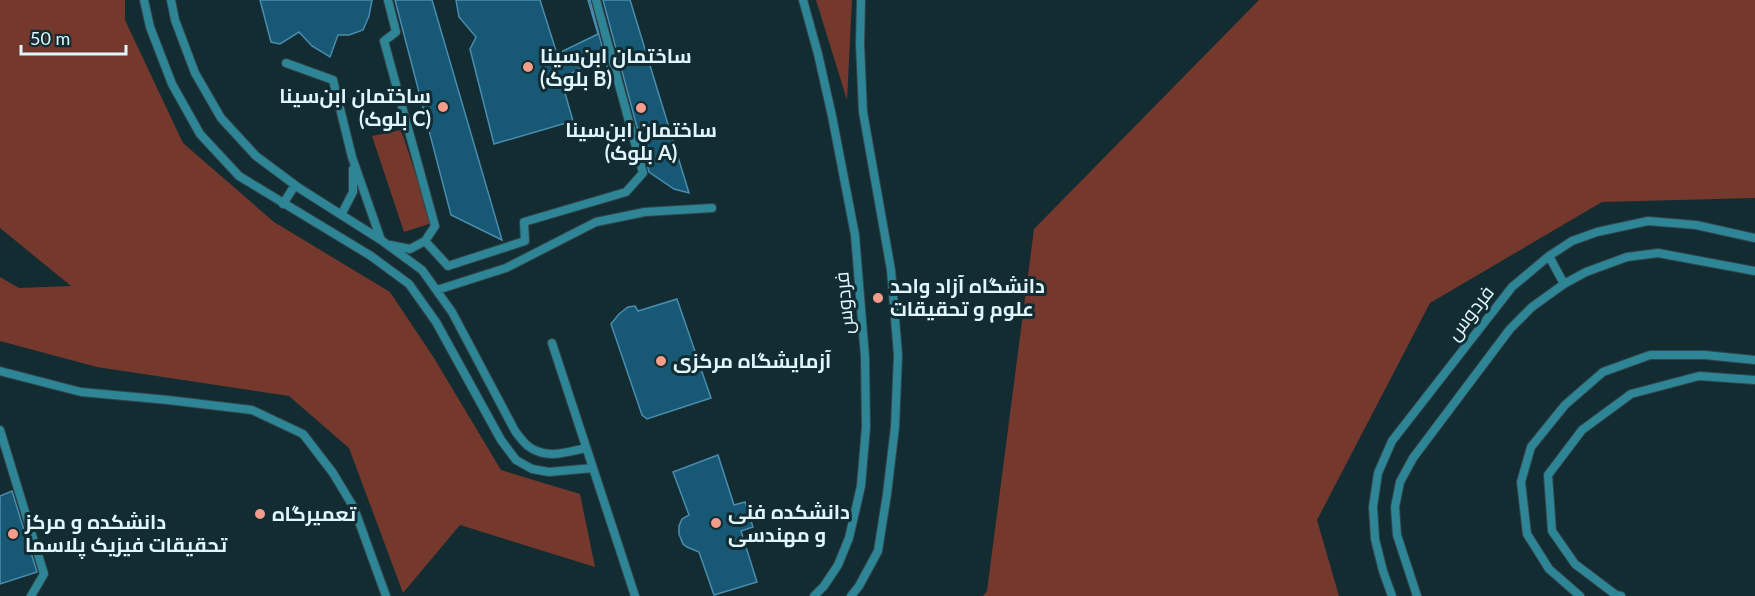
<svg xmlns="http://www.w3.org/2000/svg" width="1755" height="596" font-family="Lato,Cairo,sans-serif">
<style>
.green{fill:#75382c}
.building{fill:#175875;stroke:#4a8cae;stroke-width:1.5}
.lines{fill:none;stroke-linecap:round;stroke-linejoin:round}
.service-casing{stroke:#31464c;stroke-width:10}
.service{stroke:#2d8596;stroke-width:8}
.poi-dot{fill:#f49d8b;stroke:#122c32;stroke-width:2}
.labels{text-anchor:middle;stroke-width:6;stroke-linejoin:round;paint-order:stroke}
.poi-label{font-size:20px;font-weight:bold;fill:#dff6fc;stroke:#122c32;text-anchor:start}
.street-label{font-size:20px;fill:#dff6fc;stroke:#122c32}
</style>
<rect width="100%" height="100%" fill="#122c32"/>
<!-- green -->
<path class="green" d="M0 0H125V20L183 143 274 222 390 292 434 358 501 470 580 494 595 567 460 525 403 593 349 448 289 396 97 367 0 341V277L19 288 71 286 0 228Z
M816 0H852L847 100Z
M1259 0H1755V198L1602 202 1430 303 1317 520 1339 596H983L987 591 1034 229Z
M401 130 432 223 404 232 372 136Z"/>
<!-- building -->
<path class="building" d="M260 0H372L369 16 363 30 349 35H338L330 57 312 46 299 32 280 44 271 42Z
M395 0H432L502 240 451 215Z
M456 0H540L557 54 598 34 588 0H590L611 81 604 55 561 79 573 121 494 144 470 49 476 37 459 17Z
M603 0H630L689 193 674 189 649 172Z
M677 299 711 398 647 419 642 415 611 324 619 314 628 307 635 306 638 311Z
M718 455 734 505 745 502 753 527 741 531 757 582 714 595 699 552 687 547 683 544 679 534V526L682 519 689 515 673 472Z
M12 491 37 572 0 584V496Z"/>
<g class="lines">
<!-- service casing -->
<g class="service-casing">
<path id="service" d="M144 0 150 27 172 84 200 134 239 176 371 256 409 284 436 322 501 440 516 460 532 469 549 472 593 468
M171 0 175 20 195 73 221 118 256 156 299 188 381 240 422 270 452 312 515 431C519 436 523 442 528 446 546 460 567 452 586 448
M388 0 396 32 384 41 435 226 425 241 410 249 390 245
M803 0 818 54 832 116 855 235 865 357 866 427 861 486 849 538 838 565 824 586 814 596
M286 63 333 80 352 157 381 240
M283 204 295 185
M341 215 353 192V169
M425 241 448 266 525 241 524 222 626 192 643 173 596 0
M1549 256 1564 284
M437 290 506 268 596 222 645 212 712 208
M552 343 635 596
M0 371 81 392 168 400 252 410 303 434 333 473 354 508 386 596
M0 430 44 574 31 596
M851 596 859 586 878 551 887 494 895 427 898 355 891 270 863 112 860 44 861 0
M1392 596 1383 571 1375 539 1373 507 1378 473 1392 441 1512 287 1549 256 1572 241 1597 232 1648 221 1696 225 1755 238
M1417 596 1397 535 1395 507 1400 482 1413 458 1510 329 1532 307 1564 284 1586 272 1627 257 1658 253 1755 271
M1580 596 1549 569 1527 534 1521 482 1531 447 1565 405 1603 372 1650 355H1705L1755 360
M1621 596 1616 595 1575 564 1552 531 1548 475 1582 430 1631 394 1699 376 1755 380"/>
</g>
<!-- service -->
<use href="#service" class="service"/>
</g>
<!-- markers -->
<g class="poi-dot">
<circle cx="528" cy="67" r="6"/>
<circle cx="443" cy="107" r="6"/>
<circle cx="641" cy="108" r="6"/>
<circle cx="878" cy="298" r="6"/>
<circle cx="661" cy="361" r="6"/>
<circle cx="260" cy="514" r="6"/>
<circle cx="716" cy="523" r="6"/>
<circle cx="13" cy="534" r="6"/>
</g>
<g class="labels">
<!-- poi labels -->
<g class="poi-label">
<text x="540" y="63">ساختمان ابن‌سینا<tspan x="540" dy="23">(بلوک B)</tspan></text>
<text x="431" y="103" text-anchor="end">ساختمان ابن‌سینا<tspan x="431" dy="23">(بلوک C)</tspan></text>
<text x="641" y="137" text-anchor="middle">ساختمان ابن‌سینا<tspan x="641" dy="23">(بلوک A)</tspan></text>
<text x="890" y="293">دانشگاه آزاد واحد<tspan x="890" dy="23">علوم و تحقیقات</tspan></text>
<text x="673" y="368">آزمایشگاه مرکزی</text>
<text x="728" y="519">دانشکده فنی<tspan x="728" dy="23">و مهندسی</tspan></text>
<text x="272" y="521">تعمیرگاه</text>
<text x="25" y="529">دانشکده و مرکز<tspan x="25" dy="23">تحقیقات فیزیک پلاسما</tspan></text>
</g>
<!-- street labels -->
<g class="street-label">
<text transform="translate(844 303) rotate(-95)" y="7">فردوس</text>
<text transform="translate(1470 313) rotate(-52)" y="7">فردوس</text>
</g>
</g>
<!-- scale -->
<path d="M21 45v9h105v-9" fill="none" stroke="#dff6fc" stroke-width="3"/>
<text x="30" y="45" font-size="18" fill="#dff6fc" stroke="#122c32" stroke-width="4.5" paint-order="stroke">50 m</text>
</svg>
